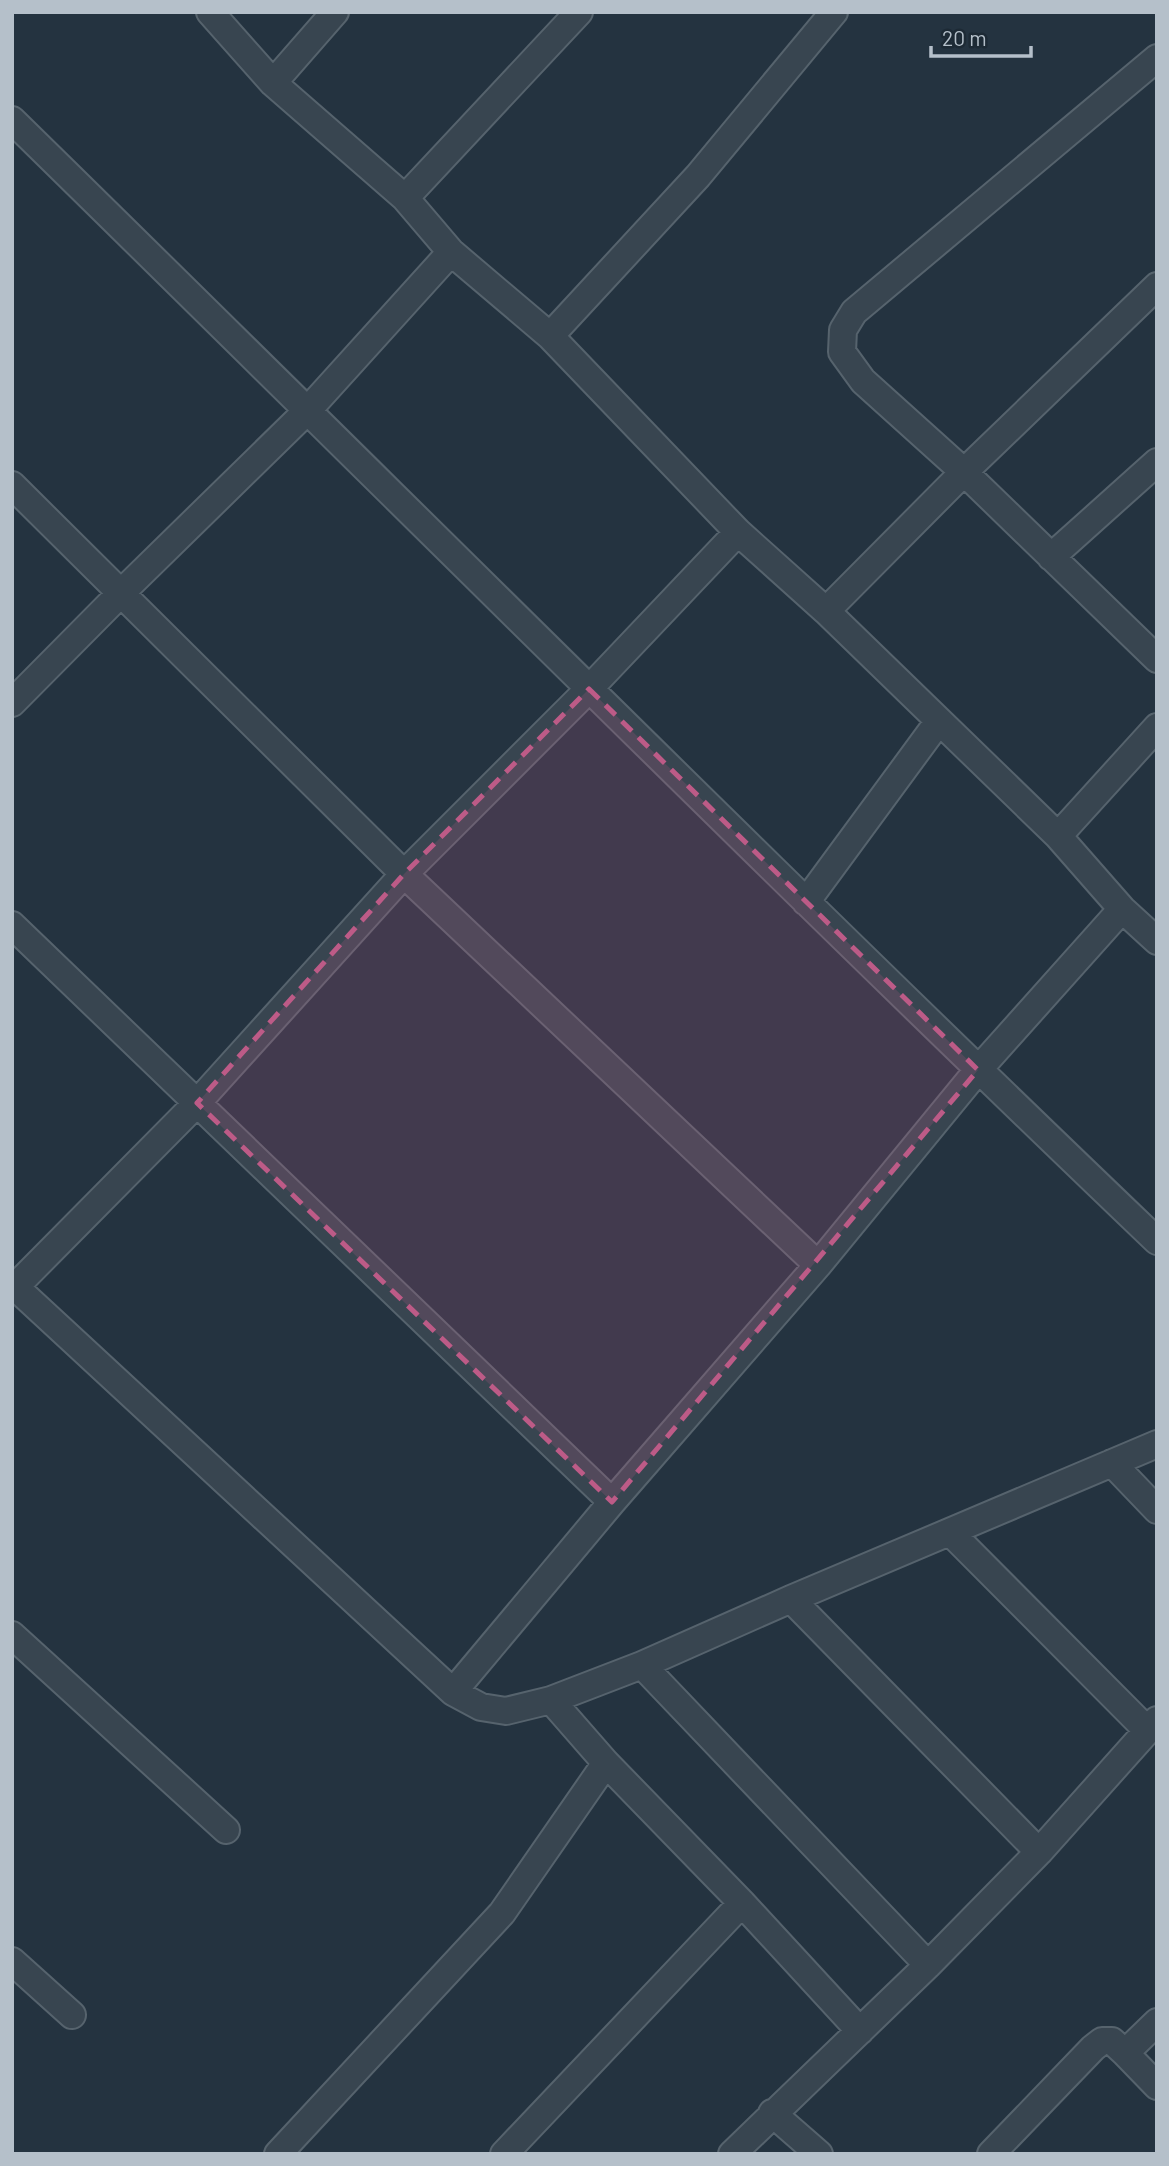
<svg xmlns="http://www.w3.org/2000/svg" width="1169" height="2166" font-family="Barlow,sans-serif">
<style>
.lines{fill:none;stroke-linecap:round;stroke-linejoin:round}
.minor-casing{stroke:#56636d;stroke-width:30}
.minor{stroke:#384550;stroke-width:26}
.marked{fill:#bd5b87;fill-opacity:0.2;stroke:#bd5b87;stroke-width:5;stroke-dasharray:14 9;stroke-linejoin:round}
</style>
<rect width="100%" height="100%" fill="#243340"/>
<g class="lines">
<!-- minor casing -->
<g class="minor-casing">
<path id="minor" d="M210 12 273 83 405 198 451 252 550 336 738 532 826 611 1058 836 1122 909 1157 941
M273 83 335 12
M12 120C394 494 771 872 1157 1241
M405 198 579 12
M1157 286 964 472 1157 659
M550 336 698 176 834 12
M12 485 404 874 818 1265
M1051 557 1157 462
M826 611 964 472 863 381 842 352 843 330 854 312 1157 58
M12 703 122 592 308 410 451 252
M1058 836 1157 727
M806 902 939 721
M12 925 612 1502
M12 1284 453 1692 612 1502 818 1265 978 1070 1122 909
M12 1290 197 1103 404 874 589 689 738 532
M1112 1463 1157 1510
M950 1532 1147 1730
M791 1599 1039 1852
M12 1635 226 1830
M642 1665 928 1965
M453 1692 481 1707 506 1711 551 1700 642 1665 791 1599 1157 1444
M551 1700 606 1763 742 1903 860 2031
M12 1961 72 2015
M1157 2022 1125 2053 1157 2086
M772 2113 819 2154
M278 2154 502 1913 606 1763
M504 2154 742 1903
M732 2154 928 1965 1039 1852 1157 1720
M991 2154 1093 2048 1102 2041H1112L1125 2053"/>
</g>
<!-- minor -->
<use href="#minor" class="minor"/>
</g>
<!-- marked area -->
<path class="marked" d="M589 689 978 1070 612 1502 197 1103 404 874Z"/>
<!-- border -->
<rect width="1169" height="2166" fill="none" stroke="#b5c0ca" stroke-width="28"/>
<!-- scale -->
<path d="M931 46v10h100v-10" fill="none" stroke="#b5c0ca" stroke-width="3.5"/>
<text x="942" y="46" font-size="21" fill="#b5c0ca" stroke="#1d2a35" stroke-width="5" paint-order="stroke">20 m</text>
</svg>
